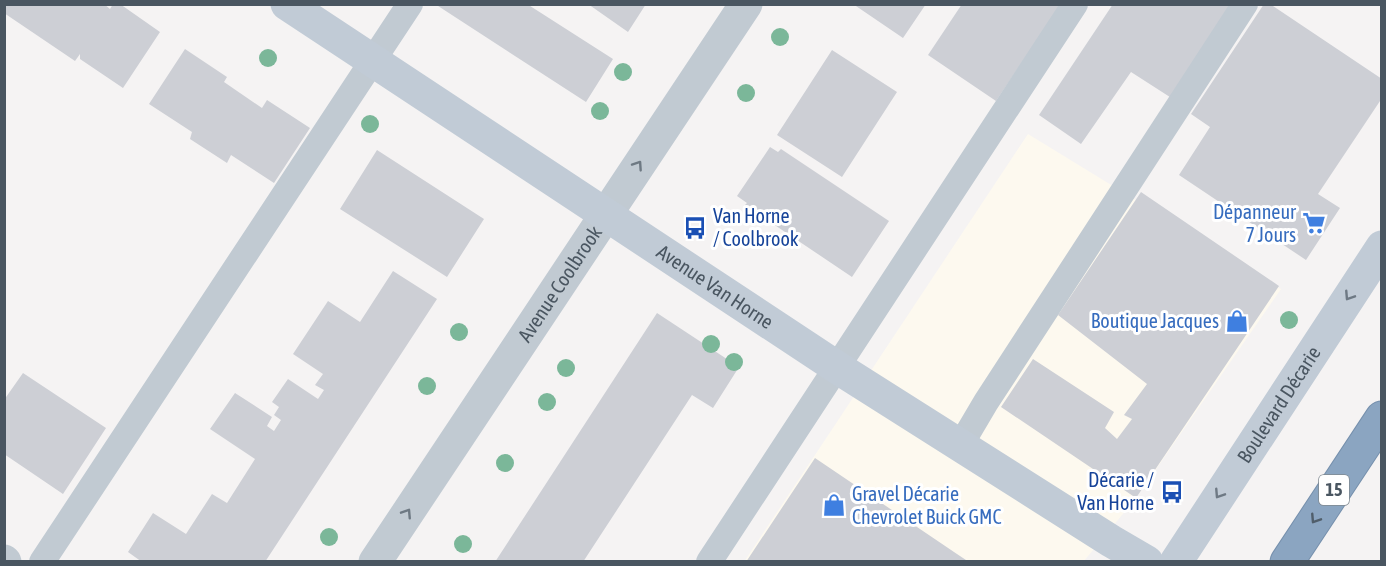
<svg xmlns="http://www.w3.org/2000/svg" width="1386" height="566" font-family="'Asap Condensed',sans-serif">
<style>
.commercial{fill:#fdf9ef}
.building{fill:#cdcfd5}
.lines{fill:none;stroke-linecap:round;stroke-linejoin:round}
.highway-casing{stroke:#7690ad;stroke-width:35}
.lane{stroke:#c1cad2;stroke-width:26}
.street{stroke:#c1cad2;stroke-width:33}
.secondary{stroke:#c1cbd6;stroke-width:33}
.highway{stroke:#8ba5c1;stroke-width:33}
.tree{fill:#7bb799}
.oneway{stroke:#6e7983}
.oneway2{stroke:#6e7984}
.oneway3{stroke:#505e6b}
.labels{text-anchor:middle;stroke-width:6;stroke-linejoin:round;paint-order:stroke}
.shield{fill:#fff;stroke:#808990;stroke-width:1.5}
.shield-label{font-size:18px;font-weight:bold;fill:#4a5661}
.shop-label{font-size:20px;fill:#366cbe;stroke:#fff;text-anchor:end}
.transit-label{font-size:20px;fill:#164399;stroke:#fff;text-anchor:start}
.street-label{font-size:20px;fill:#4a5661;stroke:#fff}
</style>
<rect width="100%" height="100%" fill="#f5f3f3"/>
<!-- commercial -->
<path class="commercial" d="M1028 134 1281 289 1136 498 1084 561 744 562Z"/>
<!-- building -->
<path class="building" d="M4 4H104L110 9 113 4H120L160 32 123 88 80 59V54L75 61 4 13Z
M435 4H527L613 59 586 102Z
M588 4H646L628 32Z
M853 4H926L903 38Z
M962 4H1061L996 101 928 55Z
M1113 4H1236L1173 99 1131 72 1081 144 1039 115Z
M1264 4H1270L1382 79V98L1318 194 1340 208 1306 260 1179 175 1210 127 1191 114Z
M185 49 227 77 224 82 262 108 267 100 310 128 274 183 231 155 227 163 190 139 192 132 149 104Z
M832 50 897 92 842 177 777 135Z
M770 147 778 152 781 149 889 221 852 277 745 205 747 203 737 196Z
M377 150 484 219 447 277 340 209Z
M1141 192 1279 286 1136 498 1001 407 1033 359 1114 412 1105 428 1117 439 1132 419 1124 415 1147 384 1058 315Z
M393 271 437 299 265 562H142L128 552 153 513 186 534 212 494 227 503 255 459 210 429 235 393 272 417 267 426 274 431 281 420 274 415 279 407 272 402 288 379 318 399 324 390 315 385 323 374 293 354 328 301 360 322Z
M657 313 739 367 713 408 692 395 583 562H495Z
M23 373 106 428 63 494 4 454V400Z
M815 458 954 552 969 562H746Z"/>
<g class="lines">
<!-- highway casing -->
<g class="highway-casing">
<path id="highway" d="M1287 562 1382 418"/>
</g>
<!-- lane -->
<path class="lane" d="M960 446 986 402 1245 4
M42 562 410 4
M709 562 1075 4"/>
<!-- street -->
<g class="street">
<path d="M4 561 5 562"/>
<path id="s1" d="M375 562 746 4"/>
</g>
<!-- secondary -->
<g class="secondary">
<path id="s2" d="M287 4 838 368 1111 541 1147 562"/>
<path id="s3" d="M1176 562 1382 247"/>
</g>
<!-- highway -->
<use href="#highway" class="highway"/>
</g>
<!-- trees -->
<g class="tree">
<circle cx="780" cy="37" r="9"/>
<circle cx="268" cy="58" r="9"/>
<circle cx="623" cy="72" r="9"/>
<circle cx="746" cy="93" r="9"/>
<circle cx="600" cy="111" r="9"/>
<circle cx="370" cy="124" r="9"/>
<circle cx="1289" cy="320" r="9"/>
<circle cx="459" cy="332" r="9"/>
<circle cx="711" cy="344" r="9"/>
<circle cx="734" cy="362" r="9"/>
<circle cx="566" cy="368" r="9"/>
<circle cx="427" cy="386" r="9"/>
<circle cx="547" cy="402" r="9"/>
<circle cx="505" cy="463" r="9"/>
<circle cx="329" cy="537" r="9"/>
<circle cx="463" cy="544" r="9"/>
</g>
<!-- one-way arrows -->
<defs><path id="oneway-chevron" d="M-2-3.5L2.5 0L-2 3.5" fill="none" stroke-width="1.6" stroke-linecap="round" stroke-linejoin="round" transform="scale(1.5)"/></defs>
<g class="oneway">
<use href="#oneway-chevron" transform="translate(638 165) rotate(-56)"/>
<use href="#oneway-chevron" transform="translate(407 513) rotate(-57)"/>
</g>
<g class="oneway2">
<use href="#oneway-chevron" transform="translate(1349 296) rotate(123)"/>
<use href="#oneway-chevron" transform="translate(1219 494) rotate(123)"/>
</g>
<use class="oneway3" href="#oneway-chevron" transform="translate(1315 519) rotate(123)"/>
<!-- icons -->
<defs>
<g id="supermarket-bare" transform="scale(1.8)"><path d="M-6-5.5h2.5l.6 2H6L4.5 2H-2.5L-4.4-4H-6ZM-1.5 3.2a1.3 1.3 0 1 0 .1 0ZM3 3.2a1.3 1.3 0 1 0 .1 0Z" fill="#3f7fe0" stroke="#fff" stroke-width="2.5" paint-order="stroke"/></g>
<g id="bus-bare" transform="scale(1.8)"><path d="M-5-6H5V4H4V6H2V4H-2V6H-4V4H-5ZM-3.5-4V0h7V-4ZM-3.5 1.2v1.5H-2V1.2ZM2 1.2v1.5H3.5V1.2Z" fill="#1a4fb4" stroke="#fff" stroke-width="2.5" paint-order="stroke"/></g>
<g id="shop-bare" transform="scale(1.8)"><path d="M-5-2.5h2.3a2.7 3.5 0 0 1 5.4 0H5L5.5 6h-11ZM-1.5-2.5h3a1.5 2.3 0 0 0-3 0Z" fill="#3f7fe0" stroke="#fff" stroke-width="2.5" paint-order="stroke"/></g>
</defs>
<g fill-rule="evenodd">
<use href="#supermarket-bare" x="1314" y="223"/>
<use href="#bus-bare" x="695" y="228"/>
<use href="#shop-bare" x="1237" y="321"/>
<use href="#bus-bare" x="1172" y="492"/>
<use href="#shop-bare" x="834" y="505"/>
</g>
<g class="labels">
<!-- shield labels -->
<rect class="shield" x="1319" y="475" width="30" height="30" rx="4.5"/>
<g class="shield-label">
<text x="1334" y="496">15</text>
</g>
<!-- shop labels -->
<g class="shop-label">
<text x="1296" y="219">Dépanneur<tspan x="1296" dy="23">7 Jours</tspan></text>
<text x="1219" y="328">Boutique Jacques</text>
<text x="852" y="501" text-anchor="start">Gravel Décarie<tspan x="852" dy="23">Chevrolet Buick GMC</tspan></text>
</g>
<!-- transit labels -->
<g class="transit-label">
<text x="713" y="223">Van Horne<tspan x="713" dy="23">/ Coolbrook</tspan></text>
<text x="1154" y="487" text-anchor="end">Décarie /<tspan x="1154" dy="23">Van Horne</tspan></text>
</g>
<!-- street labels -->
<g class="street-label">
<text dy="7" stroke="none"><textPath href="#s1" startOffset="334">Avenue Coolbrook</textPath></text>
<text dy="7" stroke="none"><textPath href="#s2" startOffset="513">Avenue Van Horne</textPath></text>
<text dy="7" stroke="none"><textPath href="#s3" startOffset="188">Boulevard Décarie</textPath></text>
</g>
</g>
<!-- border -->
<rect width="1386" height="566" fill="none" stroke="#4a5661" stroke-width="12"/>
</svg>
